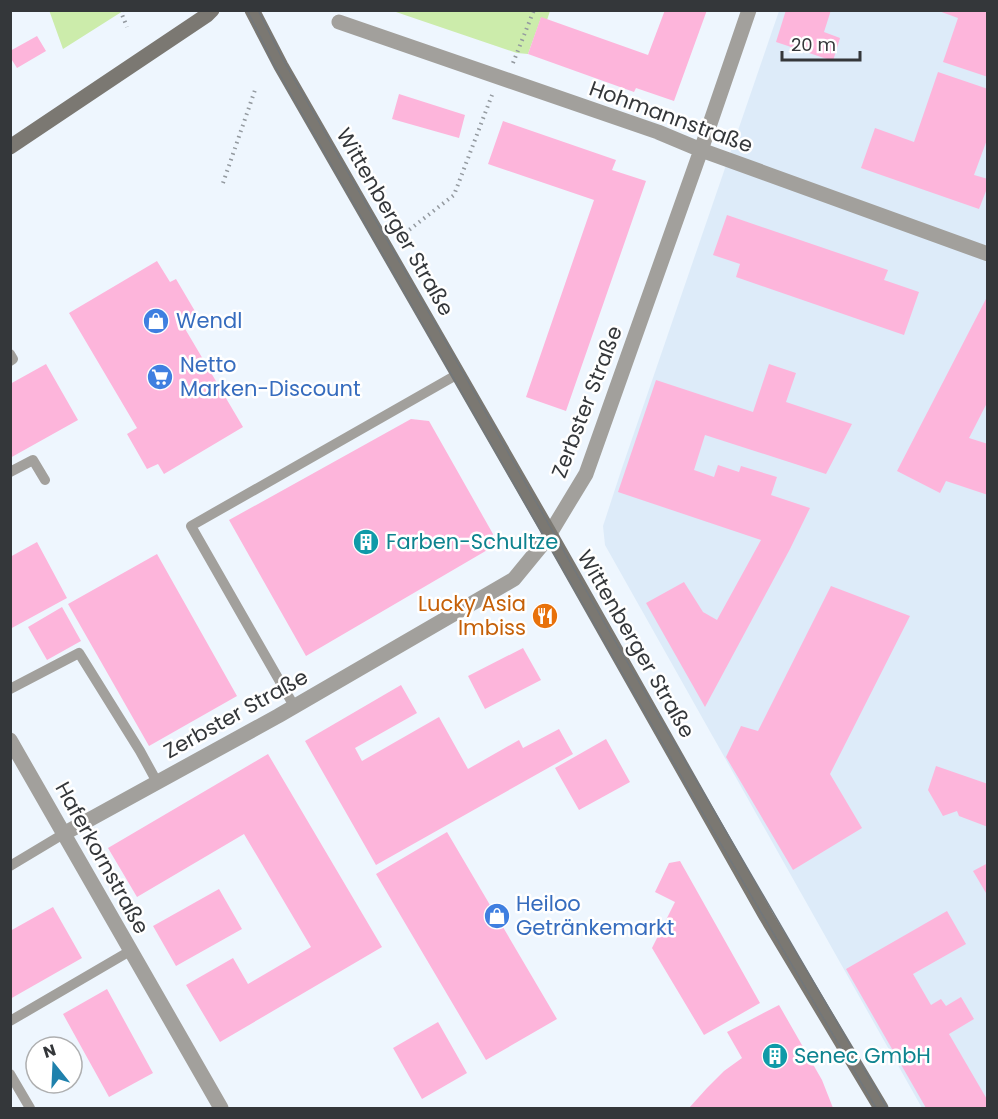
<svg xmlns="http://www.w3.org/2000/svg" width="998" height="1119" font-family="Poppins,sans-serif">
<style>
.built{fill:#ddebf9}
.green{fill:#ccecab}
.building{fill:#fdb5db}
.lines{fill:none;stroke-linecap:round;stroke-linejoin:round}
.path{stroke:#93999f;stroke-width:4;stroke-dasharray:1.5 4.5;stroke-linecap:butt}
.lane{stroke:#a2a09c;stroke-width:10}
.street{stroke:#a2a09c;stroke-width:15}
.secondary{stroke:#7b7872;stroke-width:15}
.tram{stroke:#72777b;stroke-width:1.5}
.labels{text-anchor:middle;stroke-width:5;stroke-linejoin:round;paint-order:stroke}
.street-label{font-size:21px;fill:#34373a;stroke:#fff}
.shop-label{font-size:21px;fill:#366cbe;stroke:#fff;text-anchor:start}
.culture-label{font-size:21px;fill:#0d838f;stroke:#fff;text-anchor:start}
.food-label{font-size:21px;fill:#c56008;stroke:#fff;text-anchor:end}
</style>
<rect width="100%" height="100%" fill="#eef6fe"/>
<!-- built -->
<path class="built" d="M779 11H987V1108H922L605 545 603 526 622 468Z"/>
<!-- green -->
<path class="green" d="M49 10H123V11L63 49Z
M393 11H550L547 20 541 18 528 54 517 53Z"/>
<!-- building -->
<path class="building" d="M665 10H707L674 101 636 88 634 92 528 54 541 17 648 55Z
M786 10H831L824 32 840 38 833 61 776 42Z
M936 10H988V77L943 62 958 18Z
M37 36 46 51 17 68 10 57V51Z
M938 72 988 89V137L974 175 988 179V186L979 209 861 168 875 128 914 142Z
M399 94 465 115 459 138 392 119Z
M503 121 616 160 612 170 646 181 566 411 526 397 594 200 488 164Z
M727 215 888 270 884 280 919 292 904 335 736 277 740 264 713 255Z
M157 261 170 282 176 279 199 318 184 327 243 427 164 474 158 464 147 469 127 434 137 428 69 313Z
M988 295V401L969 438 988 444V495L946 481 940 493 897 471Z
M46 364 78 420 10 458V384Z
M769 364 796 373 786 402 852 424 826 474 705 435 694 470 714 477 718 465 739 472 741 466 777 477 771 495 810 508 790 549 705 707 646 603 684 582 703 612 717 620 761 540 618 492 656 380 753 412Z
M411 419 429 421 493 534 489 549 306 656 229 520Z
M37 542 67 598 10 629V557Z
M157 554 237 696 149 746 68 604Z
M831 586 910 616 830 774 862 828 793 870 726 757 741 726 758 731Z
M62 607 81 641 47 660 28 627Z
M523 648 541 680 485 709 468 676Z
M401 685 417 713 355 748 362 761 439 717 468 769 519 740 523 748 559 729 573 754 376 865 305 741Z
M606 739 630 782 579 810 555 768Z
M268 754 382 947 220 1042 186 985 233 958 248 984 311 947 244 834 137 897 108 848Z
M936 766 988 784V827L959 816 957 811 943 816 928 790Z
M447 832 557 1019 486 1060 376 874Z
M680 861 760 1003 704 1035 652 948 675 902 655 892 669 863Z
M988 863V894L986 893 973 871Z
M219 889 242 929 176 966 153 926Z
M53 907 82 958 10 999V931Z
M947 911 966 944 913 974 931 1005 941 999 946 1006 961 997 974 1019 949 1034 988 1101V1108H926L846 969Z
M107 989 153 1073 109 1097 63 1014Z
M779 1005 822 1080 833 1108H689L707 1088 724 1071 742 1058 727 1032Z
M438 1022 467 1073 422 1099 393 1048Z"/>
<g class="lines">
<!-- path -->
<path class="path" d="M122 10 121 12 127 27
M513 63 534 10
M223 183 255 90
M400 237 454 195 492 95"/>
<!-- lane -->
<path class="lane" d="M10 354 13 359 10 361
M10 472 33 460 45 480
M10 689 79 653 140 751 157 782
M294 706 191 526 458 374
M10 866 65 833
M10 1021 130 951
M10 1074 30 1108"/>
<!-- street -->
<path class="street" d="M339 22 658 132 701 150 988 254
M10 740 221 1108
M65 833 278 716 514 579 546 540 586 474 701 150 749 10"/>
<!-- secondary -->
<path class="secondary" d="M252 10 281 66 550 534 766 916 881 1108
M10 147 207 15 212 10"/>
<!-- tram -->
<path class="tram" d="M247 10 273 63 692 795 876 1108
M258 10 282 58 439 330 603 620 887 1108"/>
</g>
<!-- icons -->
<defs>
<g id="shop-disc" transform="scale(1.35)"><circle r="9.5" fill="#3f7fe0" stroke="#fff"/><path d="M-5-2.5h2.3a2.7 3.5 0 0 1 5.4 0H5L5.5 6h-11ZM-1.5-2.5h3a1.5 2.3 0 0 0-3 0Z" fill="#fff"/></g>
<g id="supermarket-disc" transform="scale(1.35)"><circle r="9.5" fill="#3f7fe0" stroke="#fff"/><path d="M-6-5.5h2.5l.6 2H6L4.5 2H-2.5L-4.4-4H-6ZM-1.5 3.2a1.3 1.3 0 1 0 .1 0ZM3 3.2a1.3 1.3 0 1 0 .1 0Z" fill="#fff"/></g>
<g id="building-disc" transform="scale(1.35)"><circle r="9.5" fill="#0f9aa8" stroke="#fff"/><path d="M-4-6H4V6H1V3H-1V6H-4ZM-2.5-4.3h1.7v1.8h-1.7ZM.8-4.3h1.7v1.8H.8ZM-2.5-1h1.7V.8h-1.7ZM.8-1h1.7V.8H.8Z" fill="#fff"/></g>
<g id="restaurant-disc" transform="scale(1.35)"><circle r="9.5" fill="#e8710a" stroke="#fff"/><path d="M-5-6h1v4h1v-4h1v4h1v-4h1v5L-1.5 .5V6h-2V.5L-5-1ZM5-6V6H3V1.5H1.5Q1.5-4 5-6Z" fill="#fff"/></g>
</defs>
<g fill-rule="evenodd">
<use href="#shop-disc" x="156" y="321"/>
<use href="#supermarket-disc" x="160" y="377"/>
<use href="#building-disc" x="366" y="542"/>
<use href="#restaurant-disc" x="545" y="616"/>
<use href="#shop-disc" x="497" y="916"/>
<use href="#building-disc" x="775" y="1056"/>
</g>
<g class="labels">
<!-- street labels -->
<g class="street-label">
<text transform="translate(671 117) rotate(20)" y="7">Hohmannstraße</text>
<text transform="translate(395 222) rotate(60)" y="7">Wittenberger Straße</text>
<text transform="translate(587 402) rotate(-69)" y="7">Zerbster Straße</text>
<text transform="translate(636 644) rotate(60)" y="7">Wittenberger Straße</text>
<text transform="translate(236 714) rotate(-29)" y="7">Zerbster Straße</text>
<text transform="translate(102 858) rotate(61)" y="7">Haferkornstraße</text>
</g>
<!-- shop labels -->
<g class="shop-label">
<text x="176" y="328">Wendl</text>
<text x="180" y="372">Netto<tspan x="180" dy="24">Marken-Discount</tspan></text>
<text x="516" y="911">Heiloo<tspan x="516" dy="24">Getränkemarkt</tspan></text>
</g>
<!-- culture labels -->
<g class="culture-label">
<text x="386" y="549">Farben-Schultze</text>
<text x="794" y="1063">Senec GmbH</text>
</g>
<!-- food labels -->
<g class="food-label">
<text x="526" y="611">Lucky Asia<tspan x="526" dy="24">Imbiss</tspan></text>
</g>
</g>
<!-- border -->
<rect width="998" height="1119" fill="none" stroke="#34373a" stroke-width="24"/>
<!-- north arrow -->
<g transform="translate(54 1065) rotate(342)"><circle r="28" fill="#ffffff" stroke="#aeafb0" stroke-width="1.5"/>
<path d="M0-4.5L10 22L0 15L-10 22Z" fill="#1f81ac"/>
<text y="-9" font-size="16" font-weight="bold" text-anchor="middle" fill="#34373a">N</text>
</g>
<!-- scale -->
<path d="M782 51v9h78v-9" fill="none" stroke="#34373a" stroke-width="3"/>
<text x="791" y="51" font-size="18" fill="#34373a" stroke="#ffffff" stroke-width="4.5" paint-order="stroke">20 m</text>
</svg>
